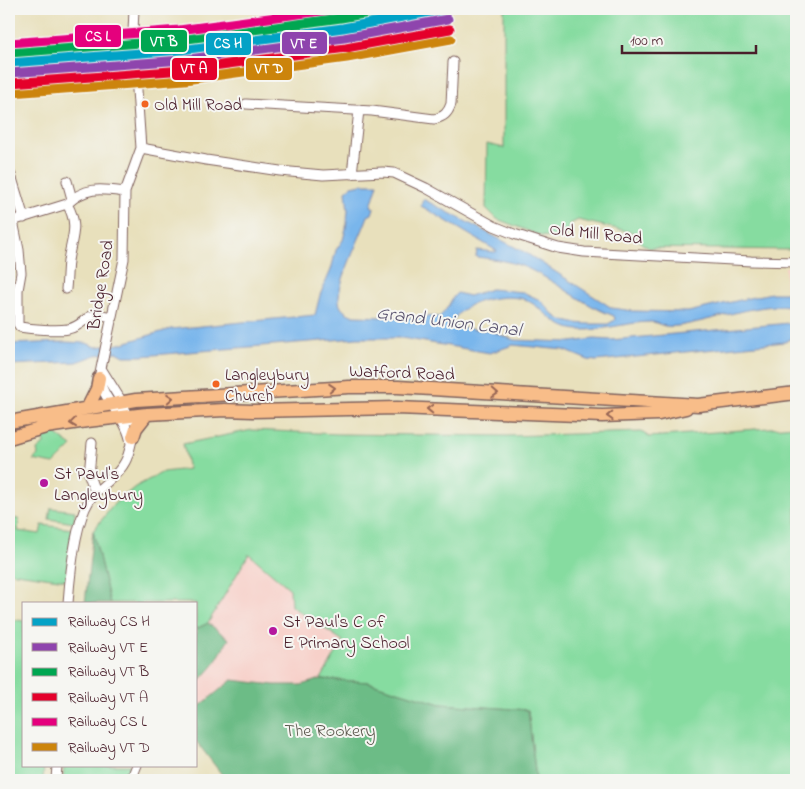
<svg xmlns="http://www.w3.org/2000/svg" width="805" height="789" font-family="'Indie Flower',sans-serif">
<style>
.built{fill:#f7d0c9}
.green{fill:#86dca0;stroke:#687e66}
.forest{fill:#6cbc86;stroke:#5b6e58}
.water{fill:#79b6ec;stroke:#626a8c}
.lines{fill:none;stroke-linecap:round;stroke-linejoin:round}
.minor-casing{stroke:#81635e;stroke-width:11}
.highway-casing{stroke:#81635e;stroke-width:15}
.minor{stroke:#fff;stroke-width:9}
.highway{stroke:#f8bd89;stroke-width:12}
.rail-1-casing{stroke:#f6f6f2;stroke-width:12}
.rail-2-casing{stroke:#f6f6f2;stroke-width:12}
.rail-3-casing{stroke:#f6f6f2;stroke-width:12}
.rail-4-casing{stroke:#f6f6f2;stroke-width:12}
.rail-5-casing{stroke:#f6f6f2;stroke-width:12}
.rail-6-casing{stroke:#f6f6f2;stroke-width:12}
.rail-1{stroke:#04a2c6;stroke-width:9}
.rail-2{stroke:#8e44ad;stroke-width:9}
.rail-3{stroke:#00a651;stroke-width:9}
.rail-4{stroke:#e4002b;stroke-width:9}
.rail-5{stroke:#e5007d;stroke-width:9}
.rail-6{stroke:#cc840b;stroke-width:9}
.oneway{stroke:#986655}
.bus-dot{fill:#f26522;stroke:#f6f6f2;stroke-width:2}
.poi-dot{fill:#b5179e;stroke:#f6f6f2;stroke-width:2}
.labels{text-anchor:middle;stroke-width:4;stroke-linejoin:round;paint-order:stroke}
.bus-label{font-size:17px;fill:#4a1f2b;stroke:#f6f6f2;text-anchor:start}
.street-label{font-size:18px;fill:#4a1f2b;stroke:#f6f6f2}
.poi-label{font-size:18px;fill:#4a1f2b;stroke:#f6f6f2;text-anchor:start}
.park-label{font-size:18px;fill:#5c584e;stroke:#f6f6f2}
.water-label{font-size:19px;font-style:italic;fill:#5a546f;stroke:#f6f6f2}
.line-badge{stroke:#f6f6f2;stroke-width:2}
.badge-label{font-size:14px;text-anchor:middle;font-weight:bold;fill:#fff}
</style>
<rect width="100%" height="100%" fill="#f6f6f2"/>
<filter id="ink" filterUnits="userSpaceOnUse"><feTurbulence type="fractalNoise" baseFrequency=".02" numOctaves="2"/><feDisplacementMap in="SourceGraphic" scale="10" xChannelSelector="R" yChannelSelector="G"/><feConvolveMatrix kernelMatrix="1 2 1 2 8 2 1 2 1" color-interpolation-filters="sRGB"/></filter>
<filter id="wash" filterUnits="userSpaceOnUse"><feTurbulence type="fractalNoise" baseFrequency=".0096" numOctaves="4" result="noise"/><feDisplacementMap in="SourceGraphic" scale="20" xChannelSelector="R" yChannelSelector="G"/><feGaussianBlur stdDeviation="1.12" result="paint"/><feColorMatrix in="noise" values="0 0 0 0 0 0 0 0 0 0 0 0 0 0 0 0 0 1.4 0 .05"/><feComposite in="paint" operator="in"/></filter>
<g filter="url(#wash)">
<rect width="100%" height="100%" fill="#e8e0bc"/>
<!-- built -->
<path class="built" d="M785 267H796V302L787 316Z
M249 554 290 589 291 606 343 641 321 679 301 685H274L232 680 196 709V685L213 666 228 639 208 623Z"/>
<!-- green -->
<path class="green" d="M504 9H796V250L649 248 641 243 635 233 578 220 570 224 564 240 541 236 497 219 486 208 487 144 504 148Z
M796 426V780H536L528 710 440 704 368 682 321 679 343 641 291 606 290 589 249 554 208 623 196 629V603H110L93 531 114 504 135 487 163 472 189 469 183 444 252 430 339 434 507 436 642 432 649 437Z
M54 433 72 446 54 464 33 460 38 455 37 450 44 444 43 435Z
M51 508 75 511 74 523 49 519Z
M9 518 19 519 18 531 40 534 42 525 73 529 66 580 9 572Z
M9 619 24 621V765H44L43 780H9Z
M64 765H130L124 780H63Z"/>
<!-- forest -->
<path class="forest" d="M93 531 110 603H85Z
M208 623 229 639 213 666 196 685V629Z
M321 679 368 682 440 704 528 710 536 780H226L196 741V709L232 680 274 685H301Z"/>
<!-- water -->
<path class="water" d="M361 184H378L371 206 374 208 372 214 368 216C362 234 337 284 339 300 339 309 346 313 354 316L415 318 424 316 439 317C449 309 450 299 457 293L469 296 491 289 523 292 540 300 554 315 561 320 573 323 589 324H608L615 320 614 316C583 305 559 283 529 269 512 261 494 259 476 257L477 250 495 252 497 251 421 206 423 199 526 253 612 308 633 311 688 312 771 293H796V306C758 303 721 318 684 325 679 326 671 327 665 326 660 325 656 322 651 322 627 322 603 331 579 330 557 329 547 312 530 302 516 293 481 298 467 307 460 311 456 316 452 322V325L456 327 491 331 514 340 571 342 594 339 611 340 789 323 796 315V319L793 323 796 324V336L785 342 596 361 588 360 564 350 513 345 490 353 402 338H357L141 356H124L117 352 96 355 77 362 9 365V344L65 342 86 343 96 347 120 344 171 329 315 315 320 295 331 270 336 250 343 240 346 228 348 211 346 191 352 186Z"/>
</g>
<g filter="url(#ink)">
<g class="lines">
<!-- minor casing -->
<g class="minor-casing">
<path id="minor" d="M246 104 372 111 434 119C444 117 448 113 451 104L453 62
M141 148 206 160 280 171 323 175 383 172 394 173 426 188 494 226 514 234 558 248 584 252 751 261 796 262
M352 174 359 110
M11 175 24 218
M67 181 72 199
M13 221 19 250 21 273 18 290V324L20 327C31 329 57 331 68 329 90 324 81 310 112 317
M9 222 67 204C86 186 101 189 125 192
M66 289C67 280 67 270 68 261 71 239 80 226 67 204
M102 370 122 402 130 420
M92 443 89 475 95 492
M131 444C128 418 104 403 99 378L124 259 125 192 141 148 133 32 134 9
M68 603C70 576 75 523 89 501 98 486 117 478 125 462 129 455 130 447 132 440
M56 780 57 765
M131 780 137 765"/>
</g>
<!-- highway casing -->
<g class="highway-casing">
<path id="highway" d="M88 407 97 389 99 378
M9 422 136 400 349 387H398L698 405 796 393
M133 437 136 428 147 414
M9 438 46 427 87 421 147 414 225 410 253 411 397 408 602 416 659 414 686 408"/>
</g>
<!-- minor -->
<use href="#minor" class="minor"/>
<!-- highway -->
<use href="#highway" class="highway"/>
<!-- rail-1 casing -->
<g class="rail-1-casing">
<path id="rail-1" d="M9 63 181 50 343 28 446 9"/>
</g>
<!-- rail-2 casing -->
<g class="rail-2-casing">
<path id="rail-2" d="M10 73 182 60 344 38 448 19"/>
</g>
<!-- rail-3 casing -->
<g class="rail-3-casing">
<path id="rail-3" d="M9 53 180 40 341 18 392 9"/>
</g>
<!-- rail-4 casing -->
<g class="rail-4-casing">
<path id="rail-4" d="M11 83 184 70 346 48 450 29"/>
</g>
<!-- rail-5 casing -->
<g class="rail-5-casing">
<path id="rail-5" d="M9 43 179 30 336 9"/>
</g>
<!-- rail-6 casing -->
<g class="rail-6-casing">
<path id="rail-6" d="M11 93 185 80 347 58 451 39"/>
</g>
<!-- rail-1 -->
<use href="#rail-1" class="rail-1"/>
<!-- rail-2 -->
<use href="#rail-2" class="rail-2"/>
<!-- rail-3 -->
<use href="#rail-3" class="rail-3"/>
<!-- rail-4 -->
<use href="#rail-4" class="rail-4"/>
<!-- rail-5 -->
<use href="#rail-5" class="rail-5"/>
<!-- rail-6 -->
<use href="#rail-6" class="rail-6"/>
</g>
<!-- one-way arrows -->
<defs><path id="oneway-chevron" d="M-2-3.5L2.5 0L-2 3.5" fill="none" stroke-width="1.6" stroke-linecap="round" stroke-linejoin="round" transform="scale(1.25)"/></defs>
<g class="oneway">
<use href="#oneway-chevron" transform="translate(332 388) rotate(-4)"/>
<use href="#oneway-chevron" transform="translate(495 393) rotate(3)"/>
<use href="#oneway-chevron" transform="translate(170 398) rotate(-4)"/>
<use href="#oneway-chevron" transform="translate(430 409) rotate(-178)"/>
<use href="#oneway-chevron" transform="translate(610 416) rotate(178)"/>
<use href="#oneway-chevron" transform="translate(73 423) rotate(173)"/>
</g>
</g>
<!-- markers -->
<g class="bus-dot">
<circle cx="145" cy="104" r="4.5"/>
<circle cx="216" cy="384" r="4.5"/>
</g>
<g class="poi-dot">
<circle cx="44" cy="483" r="5"/>
<circle cx="273" cy="631" r="5"/>
</g>
<g class="labels">
<!-- bus labels -->
<g class="bus-label">
<text x="154" y="110">Old Mill Road</text>
<text x="225" y="380">Langleybury<tspan x="225" dy="21">Church</tspan></text>
</g>
<!-- street labels -->
<g class="street-label">
<text transform="translate(596 233) rotate(6)" y="6">Old Mill Road</text>
<text transform="translate(100 285) rotate(-81)" y="6">Bridge Road</text>
<text transform="translate(402 372) rotate(2)" y="6">Watford Road</text>
</g>
<!-- poi labels -->
<g class="poi-label">
<text x="54" y="479">St Paul's<tspan x="54" dy="21">Langleybury</tspan></text>
<text x="283" y="627">St Paul's C of<tspan x="283" dy="21">E Primary School</tspan></text>
</g>
<!-- park labels -->
<g class="park-label">
<text x="330" y="736">The Rookery</text>
</g>
<!-- water labels -->
<g class="water-label">
<text transform="translate(449 320) rotate(7)" y="7">Grand Union Canal</text>
</g>
</g>
<g class="line-badge">
<rect x="74" y="24" width="48" height="24" rx="5" fill="#e5007d"/>
<rect x="140" y="29" width="48" height="24" rx="5" fill="#00a651"/>
<rect x="281" y="31" width="47" height="24" rx="5" fill="#8e44ad"/>
<rect x="205" y="32" width="47" height="24" rx="5" fill="#04a2c6"/>
<rect x="245" y="57" width="48" height="24" rx="5" fill="#cc840b"/>
<rect x="171" y="57" width="47" height="24" rx="5" fill="#e4002b"/>
</g>
<g class="badge-label">
<text x="98" y="41">CS L</text>
<text x="164" y="46">VT B</text>
<text x="304" y="48">VT E</text>
<text x="228" y="48">CS H</text>
<text x="269" y="73">VT D</text>
<text x="194" y="73">VT A</text>
</g>
<!-- margin -->
<rect width="805" height="789" fill="none" stroke="#f6f6f2" stroke-width="30"/>
<!-- legend -->
<rect x="22" y="602" width="175" height="165" fill="#f6f6f2" stroke="#b1a0a2"/>
<rect x="32" y="618" width="25" height="8" fill="#04a2c6" stroke="#b1a0a2"/>
<text x="68" y="626" font-size="15" fill="#4a1f2b">Railway CS H</text>
<rect x="32" y="643" width="25" height="8" fill="#8e44ad" stroke="#b1a0a2"/>
<text x="68" y="652" font-size="15" fill="#4a1f2b">Railway VT E</text>
<rect x="32" y="668" width="25" height="8" fill="#00a651" stroke="#b1a0a2"/>
<text x="68" y="676" font-size="15" fill="#4a1f2b">Railway VT B</text>
<rect x="32" y="693" width="25" height="8" fill="#e4002b" stroke="#b1a0a2"/>
<text x="68" y="702" font-size="15" fill="#4a1f2b">Railway VT A</text>
<rect x="32" y="718" width="25" height="8" fill="#e5007d" stroke="#b1a0a2"/>
<text x="68" y="726" font-size="15" fill="#4a1f2b">Railway CS L</text>
<rect x="32" y="743" width="25" height="8" fill="#cc840b" stroke="#b1a0a2"/>
<text x="68" y="752" font-size="15" fill="#4a1f2b">Railway VT D</text>
<!-- scale -->
<path d="M622 45v8h134v-8" fill="none" stroke="#4a1f2b" stroke-width="2.5"/>
<text x="630" y="45" font-size="15" fill="#4a1f2b" stroke="#f6f6f2" stroke-width="4" paint-order="stroke">100 m</text>
</svg>
